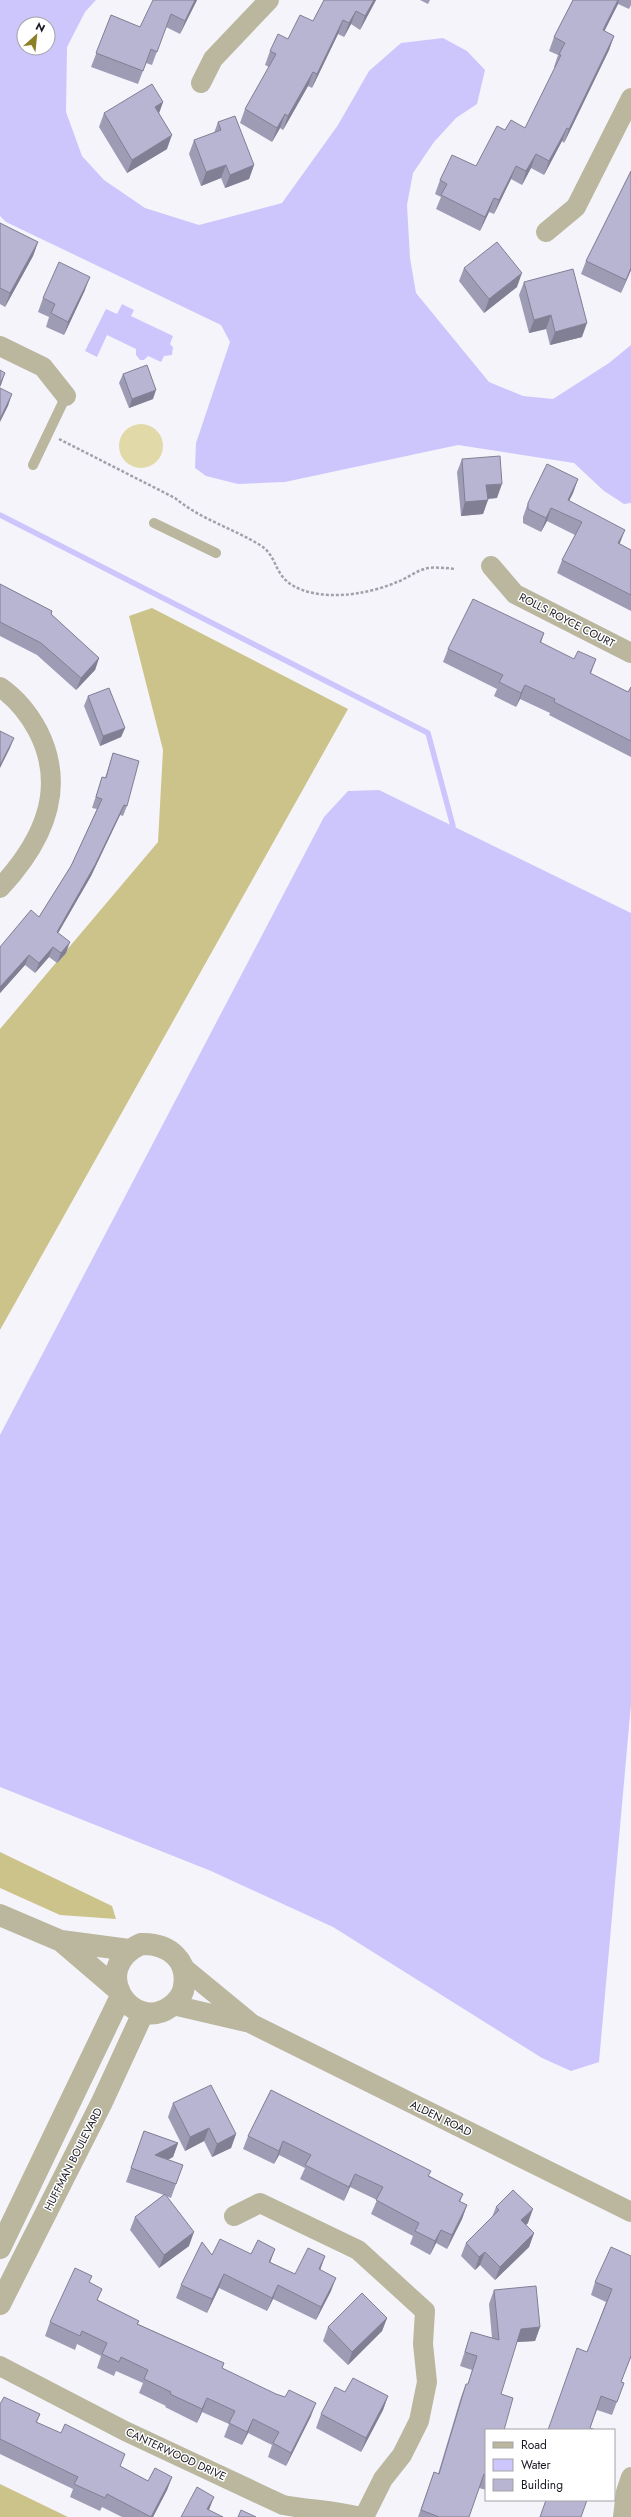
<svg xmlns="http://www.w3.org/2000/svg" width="631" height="2517" font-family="Jost,sans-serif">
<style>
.green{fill:#e1d9a8}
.forest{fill:#ccc38a}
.water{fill:#cdc6fc;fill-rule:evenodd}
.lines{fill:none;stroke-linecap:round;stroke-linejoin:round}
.stream{stroke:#cdc6fc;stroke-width:5.5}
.path{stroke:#a2a1a9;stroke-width:2.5;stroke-dasharray:3 2;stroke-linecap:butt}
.service{stroke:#bab79e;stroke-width:10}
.minor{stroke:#bab79e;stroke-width:20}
.tertiary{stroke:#bab79e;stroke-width:22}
.wall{fill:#9e9cb5}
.shaded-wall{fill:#817f94}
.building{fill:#b8b5d3;stroke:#817f94}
.labels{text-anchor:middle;stroke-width:3;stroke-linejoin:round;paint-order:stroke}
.street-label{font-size:11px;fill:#191722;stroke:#fff}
</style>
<rect width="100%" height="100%" fill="#f5f4fb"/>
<!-- green -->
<path class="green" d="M119 446a22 22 0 1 1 44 0a22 22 0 1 1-44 0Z"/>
<!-- forest -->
<path class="forest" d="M152 608 348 709 0 1330V1029L158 842 163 750 129 616Z
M0 1852 112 1906 116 1919 60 1915 0 1888Z
M0 2484 68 2517H0Z"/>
<!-- water -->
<path class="water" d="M0 0H96L85 12 67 47 66 112 82 156 104 180 145 208 199 225 282 203 338 125 369 71 401 43 443 38 467 51 485 70 477 104 456 118 434 142 413 173 407 205 410 258 416 293 489 382 523 396 553 399 609 363 631 345V503L624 504 604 491 574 463 458 445 285 482 238 484 206 476 195 468 196 443 230 342 221 325 6 222 0 216ZM24 24H48V48H24Z
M122 304 134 310 131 316 173 336 170 344 173 347 172 355 164 356 161 362 148 356 144 360H140L136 355V349L107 335 97 357 85 351 106 309 117 314Z
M379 790 631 913V1704L599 2062 571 2071 542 2058 333 1927 211 1871 0 1787V1435L324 817 348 791Z"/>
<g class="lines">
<!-- stream -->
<path class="stream" d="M0 515 428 733 453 826"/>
<!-- path -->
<path class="path" d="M59 439 175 498C200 519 232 528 260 545 273 553 274 565 282 576 298 597 336 597 359 593 371 591 386 587 397 582 408 578 417 570 428 568 437 567 446 568 455 569"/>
<!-- service -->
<path class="service" d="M33 465 66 396
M154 523 216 553"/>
<!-- minor -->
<path class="minor" d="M201 83 213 59 269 0
M546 232 576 207 631 98
M0 346 43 367 66 396
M491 566 515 594 631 653
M0 687C16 698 29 714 38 731 68 790 42 843 0 888
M184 1968 252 2024 631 2212
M173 2005 246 2022
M234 2216 260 2203 358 2250 425 2311 423 2344 427 2382 419 2421 402 2455 383 2479 364 2517
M0 2366 125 2431 283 2505C309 2510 334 2510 360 2517
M623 2517 626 2492 631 2477"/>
<!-- tertiary -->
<path class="tertiary" d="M0 1915 61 1941 129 1950
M61 1941 117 1989
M141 1944C169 1943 191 1961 183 1991 181 1997 175 2004 170 2007 132 2034 87 1969 141 1944Z
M0 2248 121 1996
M0 2304 102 2102 143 2013"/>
</g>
<!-- wall -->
<path class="wall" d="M197 0 180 34 166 27 152 65 146 63 138 84 91 67 111 15 140 27Z
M324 0H376L360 30 351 24 344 37 338 34 312 88 308 86 283 130 280 128 272 142 240 123 245 109 269 67 265 65 270 51 313 21Z
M420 0H430L428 4Z
M573 0H631V5L629 9 618 4 604 31 614 36 609 50 564 143 562 141 544 175 531 168 522 185 511 179 494 214 489 212 480 231 436 209 441 197 435 194 440 180 476 166 505 130 525 128 555 68 554 67 558 55 549 51 554 37Z
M163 102 159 113 167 149 127 173 99 127 104 113Z
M218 122 254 165 249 179 225 188 221 178 201 186 189 154 194 140 214 133Z
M631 171V270L621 293 581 274 586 261Z
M0 223 38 242 33 256 5 307 0 304Z
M464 268 517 287 484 313 459 281Z
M524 282 582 337 550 345 546 329 529 333 519 295Z
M85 290 64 335 46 327 49 317 38 312 43 298Z
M123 374 153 399 129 408 119 383Z
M462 459 497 498 488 499 483 514 461 516 457 472Z
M578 479 573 493 569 501 620 544 631 550V611L557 573 562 560 575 535 547 521 541 532 523 523V517L528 503Z
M0 584 52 611 51 615 99 658 95 670 76 690 37 655 0 636Z
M544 633 541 643 591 674 628 692 631 687V757L549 715 550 713 520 699 516 707 494 696 497 689 443 662 448 649Z
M88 696 125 728 121 737 100 746 84 706Z
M113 753 127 806 123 816 120 815 91 876 58 933 66 953 57 963 49 957 35 973 25 965 0 993V947L39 917 71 866 97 809 92 808 102 777 105 778Z
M271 2090 463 2194 460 2202 467 2205 462 2219 447 2249 436 2243 430 2255 410 2244 413 2236 371 2214 377 2200 350 2187 344 2201 300 2179 305 2168 279 2155 274 2164 243 2149 248 2136Z
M173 2103 236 2134 231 2148 212 2157 204 2141 185 2151 168 2117Z
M144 2131 178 2143 173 2157 168 2160 183 2165 171 2198 166 2196 189 2246 159 2268 130 2230 135 2217 164 2195 126 2182Z
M496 2207 528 2223 526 2225 534 2233 529 2247 495 2280 480 2265 475 2270 461 2256 466 2243 492 2217Z
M251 2254 270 2262 295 2274 325 2256 320 2270 331 2291 316 2320 273 2299 267 2311 219 2288 207 2313 176 2298 181 2285 212 2255Z
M631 2256V2357L621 2382 624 2383 612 2415 597 2410 590 2428 548 2430 587 2352 606 2302 591 2295 595 2282Z
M89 2283 98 2300 139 2321 138 2324 224 2363 222 2368 311 2416 286 2466 268 2457 272 2445 248 2433 242 2445 224 2437 229 2424 202 2412 197 2423 165 2407 166 2406 139 2393 143 2383 116 2371 114 2376 97 2368 101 2356 77 2344 75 2350 45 2336 50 2322Z
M494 2290 540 2327 535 2341 517 2342 486 2430V2490L479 2488 469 2517H418L434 2472 438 2474 461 2397 466 2384H468L472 2370 460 2366 471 2332 492 2338 489 2304Z
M387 2318 382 2331 348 2365 323 2341 328 2327Z
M345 2392 388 2396 383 2410 361 2452 316 2428 321 2414Z
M0 2404 40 2414 37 2422 148 2481 172 2477 167 2490 153 2517H122L102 2507 100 2511 70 2497 73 2489 0 2454Z"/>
<!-- shaded-wall -->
<path class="shaded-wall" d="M195 0H197L180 34 185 21Z
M374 0H376L360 30 365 16Z
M618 0H619L618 4 598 44 603 30Z
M356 11 351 24 344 37 349 23Z
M343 20 338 34 312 88 317 74Z
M614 36 609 50 564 143 569 129Z
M313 72 308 86 283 130 288 116Z
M163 102 158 116 155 107Z
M285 114 280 128 272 142 277 128Z
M567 128 562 141 544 175 549 161Z
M172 135 167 149 127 173 132 160Z
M536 154 531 168 522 185 526 171Z
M226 165 221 178 201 186 206 172Z
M254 165 249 179 225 188 230 175Z
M516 166 511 179 494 214 499 200Z
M494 198 489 212 480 231 485 217Z
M38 242 33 256 5 307 10 293Z
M631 268V270L621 293 626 280Z
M522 273 517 287 484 313 489 299Z
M90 277 85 290 64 335 68 322Z
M551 315 546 329 529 333 534 320Z
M587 323 582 337 550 345 555 332Z
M5 373 1 385 0 387V384Z
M156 390 153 399 129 408 132 399Z
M12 394 8 406 0 422V419Z
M578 479 573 493 563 513 568 500Z
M502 484 497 498 482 499 486 485Z
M488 500 483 514 461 516 465 502Z
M551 508 547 521 541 532 546 518Z
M625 530 620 543 613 557 618 543Z
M99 658 95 670 76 690 81 678Z
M596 659 591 673 585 687 590 673Z
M525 685 520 699 516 707 521 693Z
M125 728 121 737 100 746 103 736Z
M14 738 10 748 0 768V765Z
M124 805 120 815 91 876 53 942 57 932Z
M70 942 66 953 57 963 61 953Z
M53 947 49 957 35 973 39 963Z
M29 955 25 965 0 993V987Z
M209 2128 204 2141 185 2151 190 2137Z
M236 2134 231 2148 212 2157 217 2144Z
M283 2141 279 2155 274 2164 279 2151Z
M178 2143 173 2157 150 2168 155 2155Z
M355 2174 350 2187 344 2201 349 2187Z
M467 2205 462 2219 447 2249 452 2235Z
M533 2209 528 2223 516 2234 521 2220Z
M441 2230 436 2243 430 2255 435 2241Z
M194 2232 189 2246 159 2268 164 2255Z
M534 2233 529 2247 495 2280 500 2267Z
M275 2249 270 2263 269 2262Z
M485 2252 480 2265 475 2270 479 2257Z
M325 2256 320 2270 319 2269Z
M224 2274 219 2288 207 2313 212 2299Z
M336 2278 331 2291 316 2320 321 2307Z
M278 2285 273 2299 267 2311 272 2298Z
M387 2318 382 2331 348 2365 352 2352Z
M540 2327 535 2341 516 2342 521 2329Z
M388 2396 383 2410 361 2452 366 2438Z
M207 2398 202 2412 197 2423 202 2409Z
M316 2403 311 2416 286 2466 291 2453Z
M253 2419 248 2433 242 2445 247 2432Z
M172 2477 167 2490 153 2517H151Z
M214 2497 209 2510 205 2517 207 2509Z"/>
<!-- building -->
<path class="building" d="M153 0H195L185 21 171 14 157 52 151 49 143 71 96 53 111 15 140 27Z
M324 0H374L365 16 356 11 349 23 343 20 317 74 313 72 288 116 285 114 277 128 245 109 276 54 270 51 278 34 288 39 300 15 313 21Z
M573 0H618L603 30 614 36 569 129 567 128 549 161 536 154 526 171 516 166 499 200 494 198 485 217 441 195 447 184 440 180 452 155 476 166 497 126 505 130 511 120 525 128 561 55 559 54 565 43 554 37Z
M152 84 163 102 155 107 172 135 132 160 104 113Z
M235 116 254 165 230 175 226 165 206 172 194 140 221 130 218 122Z
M631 171V268L626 280 586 261Z
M0 223 38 242 10 293 0 288Z
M497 242 522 273 489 299 464 268Z
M59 262 90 277 68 322 51 313 55 304 43 298Z
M573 269 587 323 555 332 551 315 534 320 524 282Z
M147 365 156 390 132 399 123 374Z
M0 370 5 373 0 384Z
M0 388 12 394 0 419Z
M500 456 502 484 486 485 488 500 465 502 462 459Z
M547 464 578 479 568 500 625 530 618 543 631 550V595L562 560 582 522 551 508 546 518 528 509V503Z
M0 584 52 611 51 614 99 658 81 678 41 643 0 622Z
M473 599 544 633 540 642 574 659 578 651 596 659 590 673 628 692 631 687V741L554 702 555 699 525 685 521 693 499 682 503 675 448 649Z
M109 688 125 728 103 736 88 696Z
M0 731 14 738 0 765Z
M113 753 139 761 127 806 124 805 95 865 57 932 70 942 61 953 53 947 39 963 29 955 0 987V947L31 910 39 917 71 866 102 799 96 797 102 777 106 778Z
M211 2085 236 2134 217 2144 209 2128 190 2137 173 2103Z
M271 2090 431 2171 428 2176 463 2194 459 2201 467 2205 452 2235 441 2230 435 2241 415 2231 419 2223 376 2200 383 2187 355 2174 349 2187 305 2165 311 2155 283 2141 279 2151 248 2136Z
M144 2131 178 2143 155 2155 183 2165 176 2184 131 2168Z
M513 2190 533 2209 521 2220 534 2233 500 2267 485 2252 479 2257 466 2243 499 2210 496 2207Z
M165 2194 194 2232 164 2255 135 2217Z
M220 2239 251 2254 258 2240 275 2249 269 2262 295 2274 308 2248 325 2256 319 2269 336 2278 321 2307 278 2285 272 2298 224 2274 212 2299 181 2285 202 2242 212 2255Z
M611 2247 631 2256V2356L621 2382 624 2383 617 2402 601 2396 590 2428 596 2430H548L577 2348 587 2352 612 2289 595 2282Z
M75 2268 92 2276 89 2282 102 2289 97 2300 139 2321 137 2324 224 2363 222 2368 276 2394 285 2397 289 2390 316 2403 291 2453 273 2443 279 2432 253 2419 247 2432 229 2423 235 2411 207 2398 202 2409 170 2394 171 2392 144 2379 148 2370 121 2357 119 2362 102 2354 107 2343 82 2331 80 2336 50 2322Z
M536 2286 540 2327 521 2329 501 2394 513 2398 504 2430H486V2475L484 2474 469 2517H439L421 2510 434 2472 439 2474 466 2384H468L477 2356 465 2352 471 2332 499 2340 494 2290Z
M362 2293 387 2318 352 2352 328 2327Z
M353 2378 388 2396 366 2438 321 2414 335 2387 345 2392Z
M4 2397 40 2414 36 2422 61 2433 65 2424 125 2454 120 2466 148 2481 155 2468 172 2477 151 2517 107 2494 105 2498 74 2484 78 2477 0 2439V2404Z
M197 2487 214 2497 207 2509 223 2517H181Z
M546 2500H587L581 2517H540Z
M241 2510 256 2517H238Z"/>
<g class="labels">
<!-- street labels -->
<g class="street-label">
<text transform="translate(567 620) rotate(27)" y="4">ROLLS ROYCE COURT</text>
<text transform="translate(441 2118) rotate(26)" y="4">ALDEN ROAD</text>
<text transform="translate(73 2159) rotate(-63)" y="4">HUFFMAN BOULEVARD</text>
<text transform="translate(176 2454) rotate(25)" y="4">CANTERWOOD DRIVE</text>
</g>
</g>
<!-- legend -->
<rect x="485" y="2429" width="130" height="72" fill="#ffffff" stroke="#a3a2a7"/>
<rect x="493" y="2442" width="20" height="6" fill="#bab79e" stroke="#a3a2a7"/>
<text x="521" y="2449" font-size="12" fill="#191722">Road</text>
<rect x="493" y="2459" width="20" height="12" fill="#cdc6fc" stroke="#a3a2a7"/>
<text x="521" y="2469" font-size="12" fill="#191722">Water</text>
<rect x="493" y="2479" width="20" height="12" fill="#b8b5d3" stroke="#a3a2a7"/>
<text x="521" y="2489" font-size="12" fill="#191722">Building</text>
<!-- north arrow -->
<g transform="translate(36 36) rotate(27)"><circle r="19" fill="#ffffff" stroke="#a3a2a7"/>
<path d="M0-3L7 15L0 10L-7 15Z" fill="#8d7f25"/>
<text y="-6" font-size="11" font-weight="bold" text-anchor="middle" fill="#191722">N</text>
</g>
</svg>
